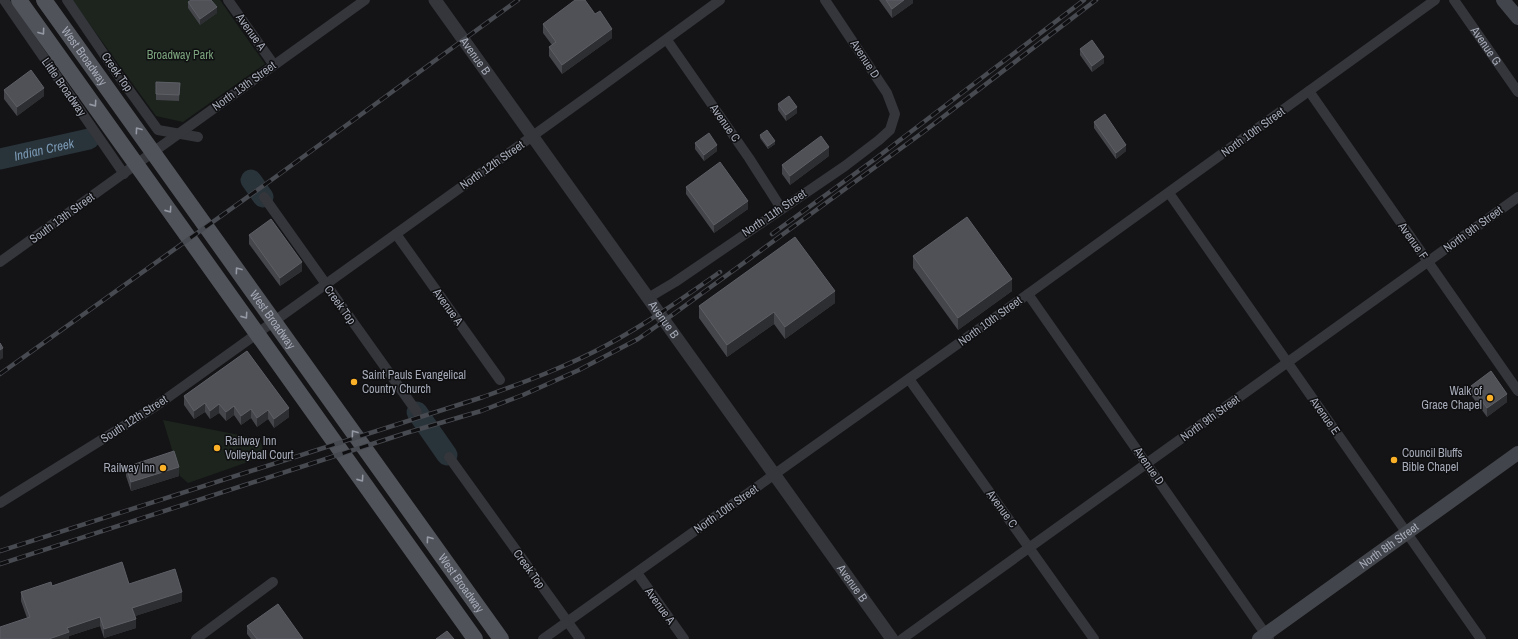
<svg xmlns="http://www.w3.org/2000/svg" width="1518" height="639" font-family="'Archivo Narrow',sans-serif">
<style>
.green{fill:#1c241d}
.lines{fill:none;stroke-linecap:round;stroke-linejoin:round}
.river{stroke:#29333a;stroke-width:21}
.minor{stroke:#34363b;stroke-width:10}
.tertiary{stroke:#34363b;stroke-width:13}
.secondary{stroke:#42454b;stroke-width:14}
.primary{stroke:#50535a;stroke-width:16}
.rail-casing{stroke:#474a50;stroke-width:4.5}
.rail{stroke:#0f0f11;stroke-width:3;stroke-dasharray:9;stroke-linecap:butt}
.wall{fill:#45464b}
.shaded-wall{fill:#2d2e31}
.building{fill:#505157;stroke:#5d5f66}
.oneway{stroke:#9499a4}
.poi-dot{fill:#fab027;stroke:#0f0f11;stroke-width:1.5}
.labels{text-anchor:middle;stroke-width:3;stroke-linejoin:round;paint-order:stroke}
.street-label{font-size:12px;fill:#a5aab7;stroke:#0f0f11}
.park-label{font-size:12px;fill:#7ba37c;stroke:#0f0f11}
.poi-label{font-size:12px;fill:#a5aab7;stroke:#0f0f11;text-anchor:start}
.water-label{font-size:13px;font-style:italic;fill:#7a99b4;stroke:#0f0f11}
</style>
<rect width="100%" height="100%" fill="#141416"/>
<!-- green -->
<path class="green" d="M72 0H220L265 64 183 122 156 116Z
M163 420 260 439 265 456 188 483 180 476Z"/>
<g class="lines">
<!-- river -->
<g class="river">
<path id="s1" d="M0 159 89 139"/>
<path d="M251 180 263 197"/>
<path d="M417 412 447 455"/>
</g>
<!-- minor -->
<g class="minor">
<path d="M4 0 124 174"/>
<path d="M67 0 116 72 158 130 198 137"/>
<path d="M228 0 274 65"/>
<path id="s2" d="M1454 0 1518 92"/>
<path d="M667 40 749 158 781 208"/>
<path d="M1309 91 1518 391"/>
<path d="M1169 193 1481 639"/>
<path d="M264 197 417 412"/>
<path d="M396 234 500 380"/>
<path d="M0 262 365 0"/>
<path d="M1028 294 1269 639"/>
<path d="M648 298 675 282 845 166 879 140 890 130 895 114 887 93 825 0"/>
<path d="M909 379 1094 639"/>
<path d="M449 457 580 639"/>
<path d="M0 503 156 406 598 89 720 0"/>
<path d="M637 573 684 639"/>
<path d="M196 639 273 582"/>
<path d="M543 639 1028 294 1435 0"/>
<path d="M902 639 1518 197"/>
</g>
<!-- tertiary -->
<path class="tertiary" id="s3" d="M435 0 892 639"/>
<!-- secondary -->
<g class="secondary">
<path d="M1503 0 1518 18"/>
<path id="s4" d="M1259 639 1518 453"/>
</g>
<!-- primary -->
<g class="primary">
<path d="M19 0 475 639"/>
<path id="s5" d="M44 0 501 639"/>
</g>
<!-- rail casing -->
<g class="rail-casing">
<path id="rail" d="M772 234 875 159 1084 0
M0 374 270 181 518 0
M0 551 483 397C525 382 568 366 607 345 646 324 683 298 720 272
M0 564 406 433 481 411 523 395 579 370 638 339 664 321 922 133 1096 0"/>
</g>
<!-- rail -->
<use href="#rail" class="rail"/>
</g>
<!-- wall -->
<path class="wall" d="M879 0H913V3L892 18Z
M188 2 217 13 200 25 188 8Z
M543 24 612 38 562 74 549 56V47L552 45 543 33Z
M1080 49 1104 63 1092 72 1080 55Z
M156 82 180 83 179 101 156 100Z
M4 90 44 96 17 116 4 99Z
M778 104 797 113 786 121 778 110Z
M1094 122 1126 151 1116 159 1094 128Z
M760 135 775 144 768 149 760 138Z
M695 143 717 151 704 161 695 149Z
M829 156 790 185 782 174V165Z
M686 187 748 209 714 233 686 194Z
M249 235 302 271 280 286 249 244Z
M913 256 1012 291 958 330 913 268Z
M835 303 785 339 774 324 727 357 699 318V306Z
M247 351 289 417 274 428 268 419 257 427 251 418 241 425 234 415 226 421 219 413 210 419 205 412 194 419 184 405V396Z
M1471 386 1507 402 1487 417 1471 395Z
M126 467 179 476 131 491 126 476Z
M52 586 182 601 135 616 136 628 104 638 100 626 69 636V639L27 618 21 601V592Z
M247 626 303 639H251L247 634Z"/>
<!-- shaded-wall -->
<path class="shaded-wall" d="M904 0H913V3L892 18V9Z
M217 7V13L200 25V19Z
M612 29V38L562 74V65Z
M1104 57V63L1092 72V66Z
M44 88V96L17 116V107Z
M797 107V113L786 121V115Z
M775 141V144L768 149V146Z
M717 145V151L704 161V155Z
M1126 145V151L1116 159V153Z
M829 147V156L790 185V176Z
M748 201V209L714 233V225Z
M302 262V271L280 286V278Z
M1012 279V291L958 330V318Z
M835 291V303L785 339V327Z
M774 312V324L727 357V345Z
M3 348V358L0 360V350Z
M1507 394V402L1487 417V408Z
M205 403V412L194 419V411Z
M219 404V413L210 419V411Z
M234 406V415L226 421V412Z
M289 408V417L274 428V419Z
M251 409V418L241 425V416Z
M268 410V419L257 427V418Z
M179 467V476L131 491V482Z
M182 592V601L132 617V608Z
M100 617V626L69 636V639H49L67 628Z
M136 619V628L104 638V629Z"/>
<!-- building -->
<path class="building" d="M191 0H211L217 7 200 19 188 2Z
M575 0H585L595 14 600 11 612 29 562 65 549 47 556 42 543 24Z
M886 0H904L892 9Z
M1092 40 1104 57 1092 66 1080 49Z
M31 70 44 88 17 107 4 90Z
M156 82 180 83 179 95 156 94Z
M789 96 797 107 786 115 778 104Z
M1105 114 1126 145 1116 153 1094 122Z
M767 130 775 141 768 146 760 135Z
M709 133 717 145 704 155 695 143Z
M821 136 829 147 790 176 782 165Z
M720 162 748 201 714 225 686 187Z
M967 217 1012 279 958 318 913 256Z
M271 219 302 262 280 278 249 235Z
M795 237 835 291 785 327 774 312 727 345 699 306Z
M0 343 3 348 0 350Z
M247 351 289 408 274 419 268 410 257 418 251 409 241 416 234 406 226 412 219 404 210 411 205 403 194 411 184 396Z
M1491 371 1507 394 1487 408 1471 386Z
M174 451 179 467 131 482 126 467Z
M122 562 129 584 175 569 182 592 132 608 136 619 104 629 100 617 67 628 69 632 49 639H0V627L30 617 21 592 51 582 52 586Z
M278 604 303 639H257L247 626Z
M447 631 454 639H436Z"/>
<!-- one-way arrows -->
<defs><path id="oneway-chevron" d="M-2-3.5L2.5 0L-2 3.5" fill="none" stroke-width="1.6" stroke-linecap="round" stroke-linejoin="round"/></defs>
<g class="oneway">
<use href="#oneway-chevron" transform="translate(42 32) rotate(54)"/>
<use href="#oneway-chevron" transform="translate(94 104) rotate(55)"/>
<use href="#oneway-chevron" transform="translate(138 130) rotate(-126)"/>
<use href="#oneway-chevron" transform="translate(169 210) rotate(55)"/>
<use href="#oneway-chevron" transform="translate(238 270) rotate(-126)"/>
<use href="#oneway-chevron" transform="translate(245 316) rotate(55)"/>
<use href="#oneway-chevron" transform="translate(354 433) rotate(-126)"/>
<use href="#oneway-chevron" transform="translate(361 479) rotate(55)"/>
<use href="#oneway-chevron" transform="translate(429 539) rotate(-126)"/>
</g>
<!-- markers -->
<g class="poi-dot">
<circle cx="354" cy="382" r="4"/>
<circle cx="1490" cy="398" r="4"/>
<circle cx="217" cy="448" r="4"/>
<circle cx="1394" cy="460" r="4"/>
<circle cx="163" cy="468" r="4"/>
</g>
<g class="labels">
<!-- street labels -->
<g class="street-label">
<text transform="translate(251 32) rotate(54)" y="4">Avenue A</text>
<text dy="4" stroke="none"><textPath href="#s2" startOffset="56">Avenue G</textPath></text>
<text dy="4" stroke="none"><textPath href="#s5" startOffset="69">West Broadway</textPath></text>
<text dy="4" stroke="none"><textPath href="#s3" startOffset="69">Avenue B</textPath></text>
<text transform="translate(865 59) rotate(57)" y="4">Avenue D</text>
<text transform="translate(117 72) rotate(55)" y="4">Creek Top</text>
<text transform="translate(244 86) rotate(-36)" y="4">North 13th Street</text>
<text transform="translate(64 87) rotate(55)" y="4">Little Broadway</text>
<text transform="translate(725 123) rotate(55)" y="4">Avenue C</text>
<text transform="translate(1253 132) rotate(-36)" y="4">North 10th Street</text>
<text transform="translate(492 165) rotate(-35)" y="4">North 12th Street</text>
<text transform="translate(774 213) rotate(-34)" y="4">North 11th Street</text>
<text transform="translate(62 218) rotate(-36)" y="4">South 13th Street</text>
<text transform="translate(1473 229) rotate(-36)" y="4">North 9th Street</text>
<text transform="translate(1413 241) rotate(55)" y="4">Avenue F</text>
<text transform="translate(340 305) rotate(54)" y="4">Creek Top</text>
<text transform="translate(448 307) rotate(54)" y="4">Avenue A</text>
<text dy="4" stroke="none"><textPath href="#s5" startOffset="393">West Broadway</textPath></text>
<text dy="4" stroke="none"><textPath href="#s3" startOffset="393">Avenue B</textPath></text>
<text transform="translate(990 321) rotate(-36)" y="4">North 10th Street</text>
<text transform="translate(1325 416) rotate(55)" y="4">Avenue E</text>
<text transform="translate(1210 418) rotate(-36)" y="4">North 9th Street</text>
<text transform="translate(134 419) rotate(-33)" y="4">South 12th Street</text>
<text transform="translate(1149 466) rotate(55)" y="4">Avenue D</text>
<text transform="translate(726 509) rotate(-35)" y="4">North 10th Street</text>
<text transform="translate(1002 509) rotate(54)" y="4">Avenue C</text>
<text dy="4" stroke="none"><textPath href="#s4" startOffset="160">North 8th Street</textPath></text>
<text transform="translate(529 569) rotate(54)" y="4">Creek Top</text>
<text dy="4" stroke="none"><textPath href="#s5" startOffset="717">West Broadway</textPath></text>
<text dy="4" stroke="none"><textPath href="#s3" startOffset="717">Avenue B</textPath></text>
<text transform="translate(660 606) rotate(54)" y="4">Avenue A</text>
</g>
<!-- park labels -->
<g class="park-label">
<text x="180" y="59">Broadway Park</text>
</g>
<!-- poi labels -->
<g class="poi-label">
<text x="362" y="379">Saint Pauls Evangelical<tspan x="362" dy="14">Country Church</tspan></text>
<text x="1482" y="395" text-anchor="end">Walk of<tspan x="1482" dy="14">Grace Chapel</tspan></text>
<text x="225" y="445">Railway Inn<tspan x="225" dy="14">Volleyball Court</tspan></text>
<text x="1402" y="457">Council Bluffs<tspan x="1402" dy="14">Bible Chapel</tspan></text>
<text x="155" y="472" text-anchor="end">Railway Inn</text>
</g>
<!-- water labels -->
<g class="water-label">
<text dy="5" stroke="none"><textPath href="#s1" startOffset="45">Indian Creek</textPath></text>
</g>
</g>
</svg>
